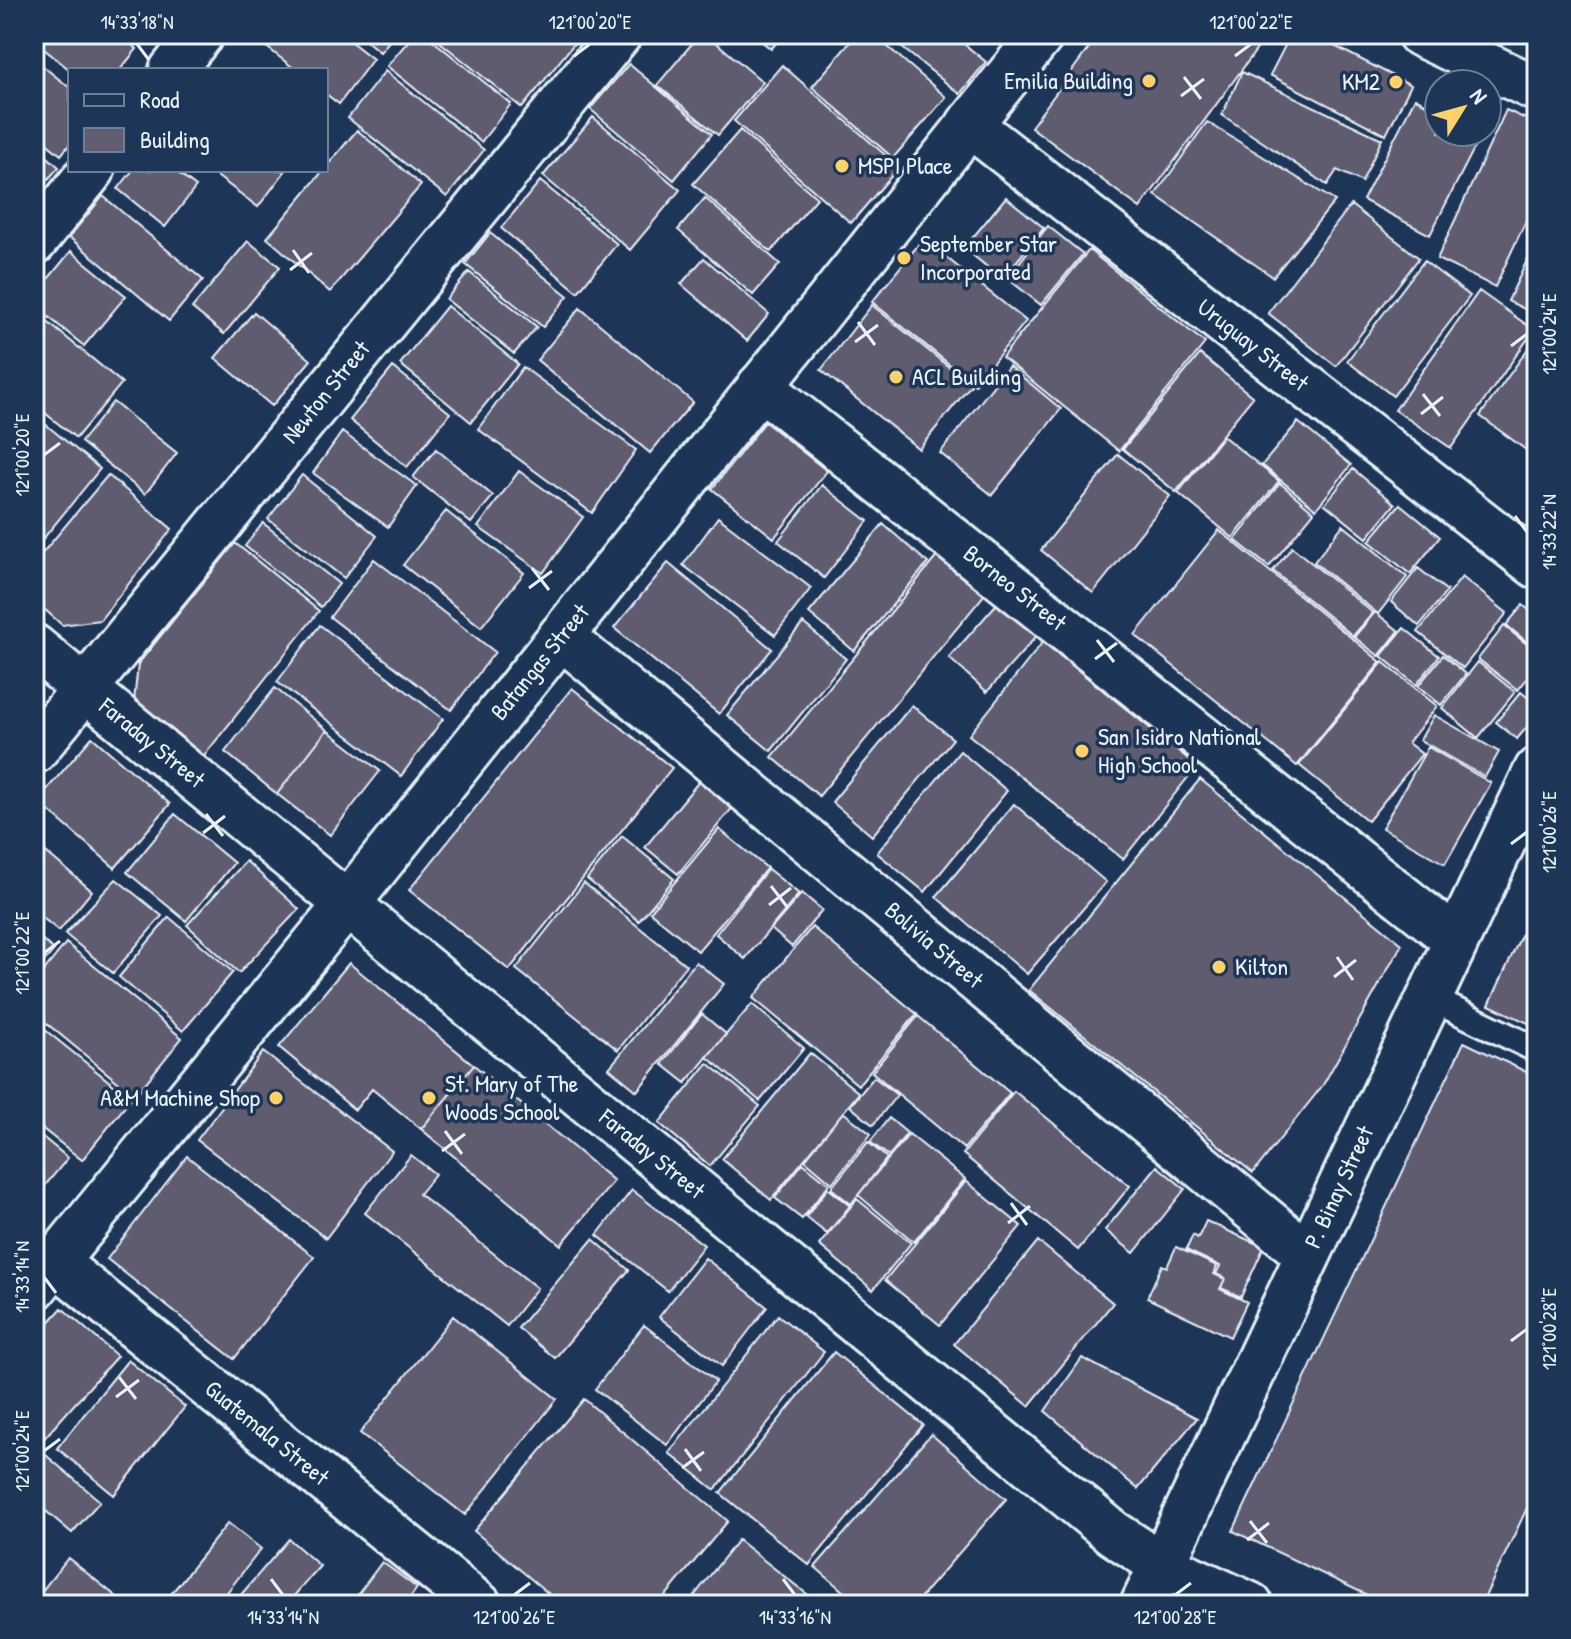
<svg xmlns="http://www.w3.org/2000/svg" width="1571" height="1639" font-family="'Patrick Hand',sans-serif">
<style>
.building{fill:#615c70;stroke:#e8f1f8;stroke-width:2}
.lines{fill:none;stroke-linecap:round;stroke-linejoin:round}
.lane-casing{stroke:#e8f1f8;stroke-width:30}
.street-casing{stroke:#e8f1f8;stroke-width:50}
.secondary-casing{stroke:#e8f1f8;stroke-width:50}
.lane{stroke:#1d3557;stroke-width:24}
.street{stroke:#1d3557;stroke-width:44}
.secondary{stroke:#1d3557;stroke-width:44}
.ticks{fill:none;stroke:#e8f1f8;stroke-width:3}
.poi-dot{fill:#ffd166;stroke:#1d3557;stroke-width:3}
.labels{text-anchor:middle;stroke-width:7;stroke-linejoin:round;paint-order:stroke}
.poi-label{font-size:24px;fill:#e8f1f8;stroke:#1d3557;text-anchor:start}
.street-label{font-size:24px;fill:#e8f1f8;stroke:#1d3557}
.neatline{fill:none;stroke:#e8f1f8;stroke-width:3}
.ticks-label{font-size:20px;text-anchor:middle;fill:#e8f1f8}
</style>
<rect width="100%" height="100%" fill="#1d3557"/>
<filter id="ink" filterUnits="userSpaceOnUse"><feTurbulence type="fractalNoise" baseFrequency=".0125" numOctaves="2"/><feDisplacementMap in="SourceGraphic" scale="16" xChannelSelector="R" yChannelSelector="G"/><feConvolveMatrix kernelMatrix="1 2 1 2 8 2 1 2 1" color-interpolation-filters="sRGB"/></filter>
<g filter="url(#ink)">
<!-- building -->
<path class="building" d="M34 34H119L137 49 120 70H70L34 41Z
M250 34H341L373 59 339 104 326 94V70H296Z
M358 34H395L380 52Z
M414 34H425L511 104 481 142 387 66Z
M430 34H569L577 40 522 108Z
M700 34H706L763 82 718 135 657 85Z
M753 34H784L771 49Z
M857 34H873L946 97 893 158 812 87Z
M885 34H952L986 62 960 94Z
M1099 34H1268L1140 208 1031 127Z
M1291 34H1311L1411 85 1386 135 1270 75Z
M34 59 70 88V144L61 155 34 133Z
M629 64 712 134 674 180 590 109Z
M782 65 899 167 851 223 734 121Z
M385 71 484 150 447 197 348 118Z
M1242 72 1382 139 1362 182 1337 170 1327 185 1222 115Z
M1415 98 1439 111V132L1482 133 1430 235 1363 200Z
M1506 110 1537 124V197L1495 287 1437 259Z
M593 117 680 190 630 250 543 176Z
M1207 122 1335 201 1273 277 1155 195Z
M357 130 421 185 330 292 267 238Z
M740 130 817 198 771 252 693 184Z
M34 145 59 167 34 195Z
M133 170H174L196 187 165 227 118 189Z
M209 170H286L258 207Z
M540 181 617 244 578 292 501 228Z
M103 196 203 280 169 321 69 237Z
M1006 197 1044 228 1002 279 964 248Z
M705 198 780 264 753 295 678 230Z
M1351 205 1419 258 1336 366 1268 313Z
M1048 226 1083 254 1041 305 1007 278Z
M490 233 568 296 543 327 465 264Z
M923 239 1026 321 975 385 872 302Z
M1537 239V315L1508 301Z
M248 241 280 267 224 334 192 308Z
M1089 250 1205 343 1119 451 1002 357Z
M71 251 126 296 84 346 34 305V296Z
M704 258 769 314 747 341 681 284Z
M1424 261 1470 296 1393 396 1347 361Z
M469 272 537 327 514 354 446 299Z
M1479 291 1534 330 1451 448 1395 410Z
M872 305 971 385 919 449 821 370Z
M447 306 518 364 471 422 400 364Z
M580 308 693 402 650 453 537 360Z
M34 311 122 383 76 438 34 404Z
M254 312 311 360 272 406 215 358Z
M1537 336V449L1533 455 1480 416Z
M1200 354 1253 397 1176 492 1123 449Z
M1009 366 1061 409 992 495 940 453Z
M393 367 450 413 407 467 350 420Z
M523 367 636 450 592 513 478 429Z
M113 402 177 453 145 494 81 442Z
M34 415 100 469 34 550Z
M765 422 827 471 774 538 712 489Z
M1298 422 1351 465 1316 509 1262 465Z
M342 432 417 486 388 527 313 473Z
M1223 436 1279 481 1233 538 1178 493Z
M436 449 493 496 471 523 413 477Z
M1118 454 1170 496 1093 593 1041 550Z
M1353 469 1395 504 1367 538 1325 504Z
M519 471 583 517 543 573 478 527Z
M108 475 172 529 100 620 62 625 34 600V563Z
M302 475 377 536 344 578 268 519Z
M1280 483 1314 512 1269 567 1235 540Z
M822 485 868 521 824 578 778 541Z
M1400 504 1440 537 1410 574 1369 541Z
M446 511 524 573 481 627 403 565Z
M718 517 811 588 775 635 683 565Z
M263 523 339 584 321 607 245 546Z
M883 524 928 563 854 651 809 613Z
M1343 525 1407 577 1378 614 1314 562Z
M1219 530 1381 662 1297 766 1135 635Z
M235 543 319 611 203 757 134 702 138 664Z
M1292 547 1373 613 1353 636 1273 571Z
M938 555 985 594 819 796 772 757Z
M374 559 495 652 451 710 330 617Z
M668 563 772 649 719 714 614 628Z
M1418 568 1447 591 1419 626 1391 602Z
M1462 577 1507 613 1463 668 1418 632Z
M1002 598 1041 631 987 692 949 658Z
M1523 605 1537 617V650L1506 625Z
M1375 612 1399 631 1379 656 1354 637Z
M803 623 846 659 771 751 727 715Z
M320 625 443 719 401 776 277 682Z
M1504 626 1537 652V666L1518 690 1478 659Z
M1404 628 1439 656 1416 685 1381 656Z
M1043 642 1197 766 1123 859 969 735Z
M1443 655 1466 674 1441 705 1418 686Z
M1383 662 1437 706 1408 743 1422 754 1368 821 1299 765Z
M1478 662 1515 692 1478 738 1442 708Z
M275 688 327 730 277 794 225 752Z
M572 688 672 768 509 970 409 890Z
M1521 692 1537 705V715L1517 739 1496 722Z
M912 705 953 739 872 836 832 802Z
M1434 715 1499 752 1485 777 1420 740Z
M327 730 380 771 330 835 277 794Z
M92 737 170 804 115 868 37 801Z
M1428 747 1491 783 1445 864 1382 828Z
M960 751 1007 791 925 892 877 853Z
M701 779 734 806 678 874 645 847Z
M1200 779 1402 944 1323 1085 1253 1173 1029 990Z
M1014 804 1106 882 1027 974 936 897Z
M175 814 234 863 186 921 127 872Z
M719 829 767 868 698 951 650 912Z
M622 836 674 879 639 921 587 879Z
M34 842 92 891 59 931 34 911Z
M246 861 299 909 239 973 187 925Z
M768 869 799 894 745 959 716 934Z
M116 879 162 916 113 973 65 934Z
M584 883 686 965 618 1050 516 969Z
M802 893 822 910 792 947 771 929Z
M1537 901V1027L1489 1005Z
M169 917 233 972 183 1031 119 977Z
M812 927 917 1014 858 1085 753 998Z
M34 933 54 950 34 973Z
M66 943 182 1038 135 1096 34 1013V983Z
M315 958 327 968 290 1013 278 1003Z
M696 962 724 984 637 1091 609 1068Z
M349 963 474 1065 421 1129 372 1089 355 1110 279 1047Z
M752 1004 804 1048 760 1101 707 1057Z
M702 1014 726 1034 686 1083 662 1064Z
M918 1016 1010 1093 964 1149 872 1072Z
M34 1021 131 1099 82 1160 34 1122Z
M1464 1042 1537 1077V1487L1481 1605H1388L1233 1531Z
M263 1052 392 1151 326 1238 197 1140Z
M810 1053 859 1093 771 1200 722 1159Z
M708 1063 760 1106 710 1166 659 1123Z
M474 1065 614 1181 561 1245 421 1129Z
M874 1077 897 1095 873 1125 850 1106Z
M1014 1091 1130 1186 1078 1250 963 1154Z
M843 1112 871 1134 832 1183 805 1160Z
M889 1118 907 1133 889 1156 870 1142Z
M34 1130 68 1158 34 1199Z
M909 1134 965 1179 914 1242 858 1195Z
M868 1142 887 1158 851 1204 831 1188Z
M411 1155 435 1174 419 1194 537 1288 507 1326 365 1213Z
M187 1156 314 1257 234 1359 107 1259Z
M803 1163 829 1184 802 1219 775 1198Z
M1157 1166 1185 1189 1134 1253 1105 1230Z
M966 1181 1021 1226 940 1325 885 1280Z
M828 1188 850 1206 827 1234 806 1217Z
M632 1190 704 1245 668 1291 597 1235Z
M857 1199 911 1243 873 1290 819 1245Z
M1206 1221 1264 1247 1241 1297 1221 1288 1225 1278 1216 1274 1220 1266 1186 1250 1193 1235 1198 1238Z
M593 1239 629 1270 555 1358 518 1328Z
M1038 1241 1113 1303 1029 1406 954 1344Z
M1176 1247 1217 1266 1214 1274 1225 1279 1220 1289 1247 1302 1230 1337 1147 1298 1162 1265 1167 1267Z
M705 1258 767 1307 722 1366 659 1317Z
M62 1308 117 1356 40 1443 34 1438V1339Z
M778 1315 824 1352 715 1490 669 1453Z
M453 1316 557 1399 465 1515 360 1433Z
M644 1325 716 1381 667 1445 595 1389Z
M834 1352 923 1425 809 1565 720 1493Z
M1082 1358 1197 1418 1138 1489 1045 1411Z
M128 1360 185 1407 114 1495 57 1448Z
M584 1399 728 1521 658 1605H562L474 1531Z
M931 1434 1006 1499 914 1605H859L815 1567Z
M34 1445 100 1501 72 1533 34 1501Z
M228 1523 261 1549 217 1605H162Z
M289 1539 320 1566 286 1605H232Z
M738 1540 821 1605H687Z
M68 1558 127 1605H34V1601Z
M382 1562 417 1588 405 1605H350Z"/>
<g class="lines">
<!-- lane casing -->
<g class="lane-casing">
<path id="lane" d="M1428 997 1537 1050"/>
</g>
<!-- street casing -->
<g class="street-casing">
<path id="street" d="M172 70 201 34
M969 124 1537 566
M34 242 92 170
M760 386 1456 940
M561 636 1308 1255
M34 751 619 34
M55 1262 479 1605
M1143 1605 1537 770"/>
</g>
<!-- secondary casing -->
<g class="secondary-casing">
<path id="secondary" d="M1420 34 1537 89
M34 647 1113 1533 1162 1565 1250 1605
M34 1288 348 903 1042 34"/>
</g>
<!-- lane -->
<use href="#lane" class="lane"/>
<!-- street -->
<use href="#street" class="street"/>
<!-- secondary -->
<use href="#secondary" class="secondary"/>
</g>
</g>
<!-- ticks -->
<path class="ticks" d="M137 44 149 60M574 56 590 44M1235 56 1251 44M1184 77 1201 99M1181 96 1204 79M293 250 309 273M290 270 312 253M858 322 875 345M855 342 878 325M1511 346 1527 334M1423 394 1440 416M1421 414 1443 397M44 455 60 443M1515 516 1527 532M532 568 549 590M529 588 552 571M1097 640 1114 662M1095 659 1117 643M206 814 223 836M203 833 225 816M1511 844 1527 832M771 886 788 908M769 905 791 888M44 953 60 941M1337 957 1353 980M1334 977 1356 960M445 1131 462 1154M442 1151 465 1134M1011 1203 1027 1225M1008 1223 1030 1206M44 1277 56 1293M1511 1341 1527 1329M119 1377 136 1399M116 1397 139 1380M685 1449 701 1471M44 1451 60 1439M682 1468 704 1452M1250 1521 1267 1543M1247 1540 1269 1523M271 1579 283 1595M783 1579 795 1595M514 1595 530 1583M1175 1595 1191 1583"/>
<!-- markers -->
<g class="poi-dot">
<circle cx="1149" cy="81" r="8"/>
<circle cx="1396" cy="82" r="8"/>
<circle cx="842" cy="166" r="8"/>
<circle cx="904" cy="258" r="8"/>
<circle cx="896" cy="377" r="8"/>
<circle cx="1082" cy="751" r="8"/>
<circle cx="1219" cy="967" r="8"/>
<circle cx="276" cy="1098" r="8"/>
<circle cx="429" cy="1098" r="8"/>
</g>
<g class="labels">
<!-- poi labels -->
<g class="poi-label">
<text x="1133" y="89" text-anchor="end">Emilia Building</text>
<text x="1380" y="90" text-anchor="end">KM2</text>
<text x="858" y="174">MSPI Place</text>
<text x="920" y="252">September Star<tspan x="920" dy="28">Incorporated</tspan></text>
<text x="912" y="385">ACL Building</text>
<text x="1098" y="745">San Isidro National<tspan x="1098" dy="28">High School</tspan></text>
<text x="1235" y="975">Kilton</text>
<text x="445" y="1092">St. Mary of The<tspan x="445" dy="28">Woods School</tspan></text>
<text x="260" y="1106" text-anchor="end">A&amp;M Machine Shop</text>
</g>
<!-- street labels -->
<g class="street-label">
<text transform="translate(1253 345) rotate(38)" y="8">Uruguay Street</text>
<text transform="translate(326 392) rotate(-51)" y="8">Newton Street</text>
<text transform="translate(1015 588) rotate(38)" y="8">Borneo Street</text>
<text transform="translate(540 662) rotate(-51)" y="8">Batangas Street</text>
<text transform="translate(152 743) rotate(39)" y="8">Faraday Street</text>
<text transform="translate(934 945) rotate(40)" y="8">Bolivia Street</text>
<text transform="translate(652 1154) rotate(39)" y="8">Faraday Street</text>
<text transform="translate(1339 1187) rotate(-65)" y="8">P. Binay Street</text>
<text transform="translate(267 1433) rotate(39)" y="8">Guatemala Street</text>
</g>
</g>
<!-- margin -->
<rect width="1571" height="1639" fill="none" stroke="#1d3557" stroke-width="88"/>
<!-- legend -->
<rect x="68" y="68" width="260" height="104" fill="#1d3557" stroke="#6e8097" stroke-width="2"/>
<rect x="84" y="94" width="40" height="12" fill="#1d3557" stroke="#6e8097" stroke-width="2"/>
<text x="140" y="108" font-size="24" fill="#e8f1f8">Road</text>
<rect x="84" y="128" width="40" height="24" fill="#615c70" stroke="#6e8097" stroke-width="2"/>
<text x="140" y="148" font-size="24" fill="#e8f1f8">Building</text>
<!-- north arrow -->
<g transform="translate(1463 108) rotate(53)"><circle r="38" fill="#1d3557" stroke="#6e8097" stroke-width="2"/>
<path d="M0-6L14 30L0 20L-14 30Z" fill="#ffd166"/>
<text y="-12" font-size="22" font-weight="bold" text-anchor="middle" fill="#e8f1f8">N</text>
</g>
<rect x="44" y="44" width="1483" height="1551" class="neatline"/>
<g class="ticks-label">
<text x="137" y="29">14°33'18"N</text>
<text x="590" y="29">121°00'20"E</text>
<text x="1251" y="29">121°00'22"E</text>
<text transform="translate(1549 334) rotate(-90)" y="7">121°00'24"E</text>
<text transform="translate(22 455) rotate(-90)" y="7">121°00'20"E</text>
<text transform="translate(1549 532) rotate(-90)" y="7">14°33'22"N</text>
<text transform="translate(1549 832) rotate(-90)" y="7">121°00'26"E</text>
<text transform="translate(22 953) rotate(-90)" y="7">121°00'22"E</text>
<text transform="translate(22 1277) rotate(-90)" y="7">14°33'14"N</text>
<text transform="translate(1549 1329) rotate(-90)" y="7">121°00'28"E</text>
<text transform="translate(22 1451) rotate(-90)" y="7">121°00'24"E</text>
<text x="283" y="1624">14°33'14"N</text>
<text x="514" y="1624">121°00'26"E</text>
<text x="795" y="1624">14°33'16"N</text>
<text x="1175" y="1624">121°00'28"E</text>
</g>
</svg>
